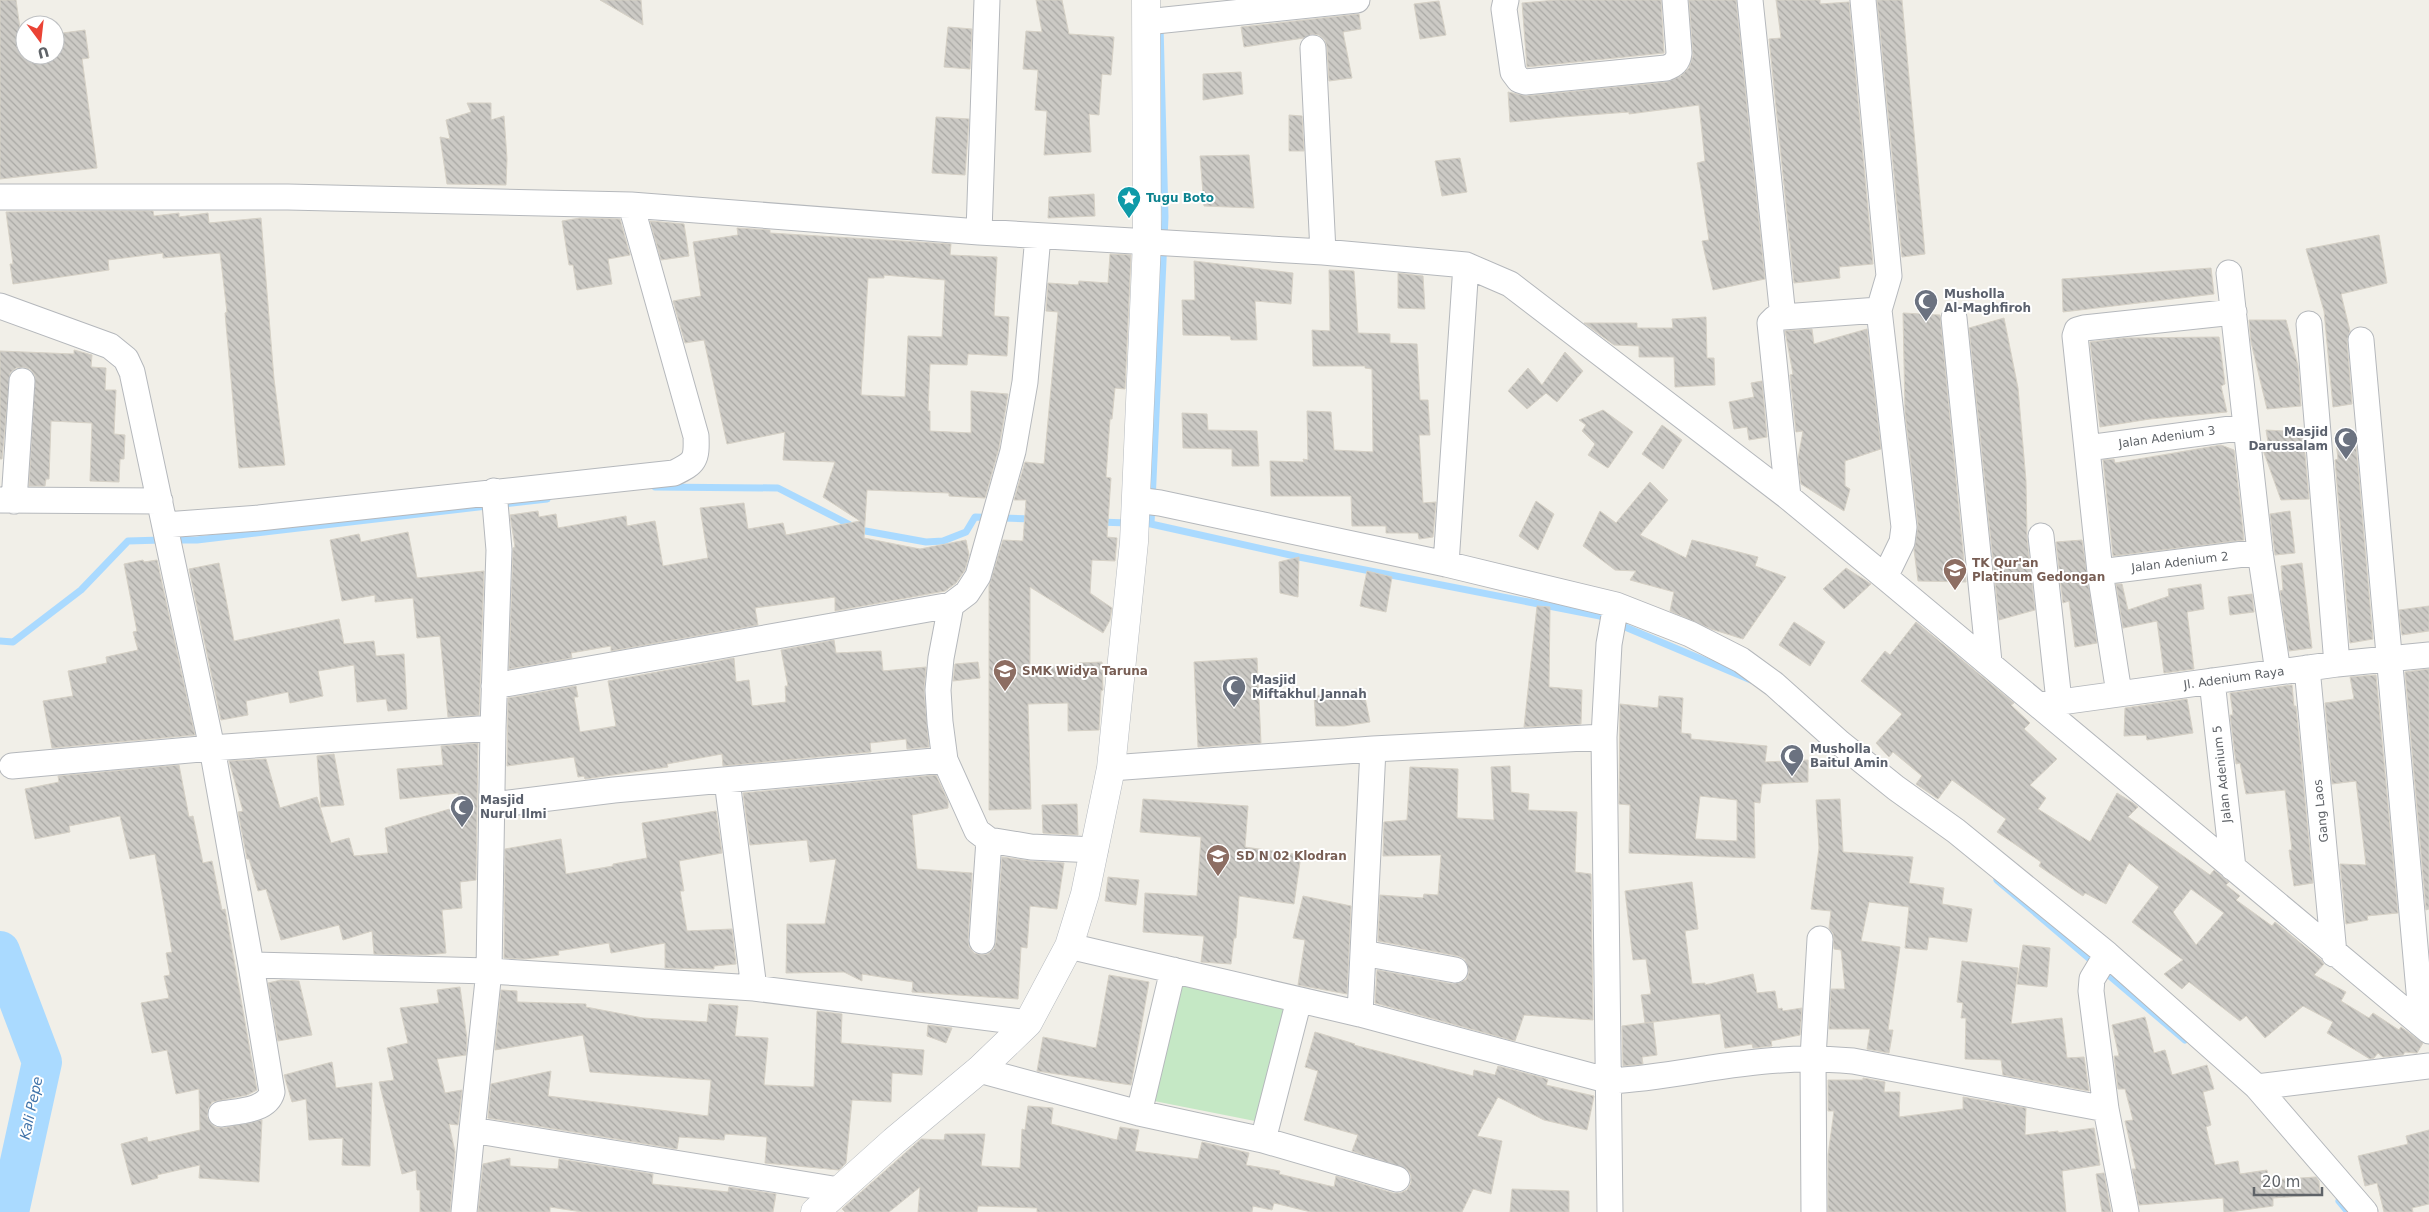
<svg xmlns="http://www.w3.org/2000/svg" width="2429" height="1212" font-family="'DejaVu Sans',sans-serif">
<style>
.grass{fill:#c5e8c5}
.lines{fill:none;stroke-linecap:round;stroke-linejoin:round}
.stream{stroke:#aadaff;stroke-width:7}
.river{stroke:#aadaff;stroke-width:40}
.building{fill:url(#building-back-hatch);stroke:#d6d1c6;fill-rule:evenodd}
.street-casing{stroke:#b5b8bc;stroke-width:27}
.secondary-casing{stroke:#b6babf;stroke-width:29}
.street{stroke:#fff;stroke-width:25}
.secondary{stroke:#fff;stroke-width:28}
.labels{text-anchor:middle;stroke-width:4;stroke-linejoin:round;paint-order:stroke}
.culture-label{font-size:12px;font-weight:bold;fill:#0d838f;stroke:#fff;text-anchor:start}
.worship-label{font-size:12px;font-weight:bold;fill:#5b616d;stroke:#fff;text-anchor:start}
.street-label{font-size:12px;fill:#5f6368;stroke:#fff}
.education-label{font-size:12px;font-weight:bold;fill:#785e54;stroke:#fff;text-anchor:start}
.water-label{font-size:14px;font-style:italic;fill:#4174aa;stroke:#fff}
</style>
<defs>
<pattern id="building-back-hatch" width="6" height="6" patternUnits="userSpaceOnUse" patternTransform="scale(1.25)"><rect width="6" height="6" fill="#cccac5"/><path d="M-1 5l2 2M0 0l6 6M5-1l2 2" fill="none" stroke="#a9a8a4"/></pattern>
</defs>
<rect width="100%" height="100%" fill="#f1efe8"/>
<!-- grass -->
<path class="grass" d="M1180 985 1291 1009 1265 1123 1149 1100Z"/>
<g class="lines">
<!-- stream -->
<path class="stream" d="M655 487 778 488 860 530 926 542 943 541 966 532 975 517 1033 519
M1099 522 1128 523
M1139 523 1151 524 1299 557 1600 616 1608 620
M1151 524 1165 217 1160 25
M173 540H197L547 499
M1618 624 1751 680
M0 641 13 642 81 590 128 541 162 540
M1997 880 2185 1040
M2339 1201 2348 1212"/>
<!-- river -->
<path class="river" d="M0 951 42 1062 9 1212"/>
</g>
<!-- building -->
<path class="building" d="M0 0H16L20 28 25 27V55H55V34L85 30 89 58 82 59 97 168 0 179Z
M600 0H641L643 25Z
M1036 0H1062L1069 34 1114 37 1111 75 1102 74 1099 115 1089 114 1091 152 1044 155 1047 111 1035 110 1038 70 1023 69 1026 31 1042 32Z
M1556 0H1661L1664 53 1527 67 1522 3Z
M1689 0H1736L1765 279 1713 290 1702 241 1709 240 1697 163 1705 161 1699 105 1629 114V112L1562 117 1510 122 1508 92 1526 96 1667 82 1681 76 1689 68 1693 55Z
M1776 0H1820V4L1849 2 1873 264 1839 267 1840 278 1794 283 1769 39 1781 38Z
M1877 0H1902L1925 254 1902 257Z
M1439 1 1446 35 1420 39 1414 4Z
M1359 14 1361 29 1343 32 1352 78 1329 81 1327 47 1325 40 1319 35 1312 34 1304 38 1244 47 1241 27Z
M948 27 972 29 970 69 944 67Z
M1241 72 1243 94 1203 100V74Z
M467 103H491V120L504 116 507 159 506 185 447 184 440 137 450 139 446 120 471 112Z
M1289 115 1302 116 1304 151H1289Z
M936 117 969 119 965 175 932 173Z
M1249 155 1254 208 1204 206 1200 156Z
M1460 158 1467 192 1442 196 1435 161Z
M1094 194 1095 216 1048 218 1049 197Z
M102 211H153L154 216 179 213V217L208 213 209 223 261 218 274 379 285 465 239 468 225 313 227 312 220 253 163 258V253L108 260 109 270 13 284 10 264H13L6 212Z
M580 218 620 219 630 255 608 259 612 284 577 290 573 265H569L562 221Z
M650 221 684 224 689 256 661 260Z
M737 228 770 230V233L951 244 950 255 997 257 994 316 1009 317 1007 356 968 354 967 365 930 364 928 411H930V431L971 433V391L1008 394 999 448 985 498 949 496V493L867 490 864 538 920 549 966 540 969 555 965 570 956 583 945 591 835 611V597L755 608 758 625 611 651V646L571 653 572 658 509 669 513 548 515 547 510 515 538 511 539 517 556 514 558 528 626 516 627 526 655 521 663 566 708 558 700 508 744 503 748 529 783 523 786 535 860 521 823 497 835 462 783 460 785 432 727 444 704 340 685 343 673 301 701 296 693 242 738 235ZM884 275 945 280 942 337 908 336 905 397 861 395 868 278H884Z
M2379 235 2387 283 2341 294 2350 331 2347 341 2352 404 2333 407 2324 311 2306 249Z
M1110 254 1131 255 1125 389 1115 388 1112 419H1110L1106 477 1111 478 1107 537 1117 538 1115 561 1092 560 1090 593 1112 608 1110 620 1103 633 1030 587V666L1079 665V663L1102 662 1103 690 1101 691 1099 730 1068 731V703L1028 704 1031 809 989 810V586L1003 540 1023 541 1026 500H1014L1025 462 1044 464 1058 312 1046 311 1048 283 1078 285 1079 281 1108 283Z
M1194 261 1293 273 1291 304 1255 301 1257 340H1231L1230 336 1183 335 1182 300H1195Z
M2211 268 2214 294 2063 312 2062 279Z
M1329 270 1354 271 1358 333 1390 334V343L1417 344 1420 400H1428L1430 435H1419L1423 503 1436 502 1433 537 1419 539 1418 533H1386V526H1352L1351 496H1271L1270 461 1304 462 1303 459 1308 460 1307 411 1331 412 1334 450 1373 452 1372 369 1365 368V366H1313L1312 330 1330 331Z
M1398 273 1423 276 1425 309 1398 308Z
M1903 313 1940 315 1966 582 1918 581 1914 550 1918 525 1905 413Z
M1706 317 1707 358H1714L1715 385 1675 387 1674 357H1639V346L1614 345 1584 323H1637V328H1673L1672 319Z
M2004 318 2018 388 2026 481 2027 538 2035 610 1999 620 1969 328Z
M2249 320H2286L2298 366 2301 406 2267 409 2251 342Z
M1812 329 1814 344 1867 329 1881 449 1845 461V486L1850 489 1844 511 1801 484 1798 459 1803 431 1796 432 1790 375 1793 374 1785 331Z
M2219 337 2225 384 2221 386 2227 412 2150 419 2100 427 2090 342 2123 338Z
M74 350 92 355 91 367 106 368 105 390H116L114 434 125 435 124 459H120L119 482 90 481 92 423 51 421 49 479H46L45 486H29L35 375 30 369 23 367 16 368 10 373 2 459H0V351L74 354Z
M1565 352 1583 371 1557 402 1546 393 1527 409 1508 391 1528 368 1542 385Z
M1762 381 1767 437 1749 440 1747 427 1734 429 1729 402 1754 397 1751 383Z
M1603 410 1633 432 1608 468 1588 455 1595 444 1582 431 1586 425 1579 420Z
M1182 413 1207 414 1208 430 1257 431 1259 466H1232V449L1183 448Z
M1662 425 1682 440 1663 469 1642 454Z
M2266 430 2303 432 2309 499 2281 500 2263 450 2269 448Z
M2335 433H2355L2373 639 2350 643 2335 460 2338 459Z
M2221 445 2234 450 2244 540 2113 556 2103 460 2114 459 2115 463Z
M1650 482 1668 500 1640 535 1686 558 1692 540 1758 557 1755 566 1786 577 1743 639 1711 629 1670 611 1674 592 1630 580 1636 571 1615 570 1583 546 1600 511 1616 523Z
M1536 501 1554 514 1538 550 1519 536Z
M2290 511 2295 553 2275 555 2270 514Z
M408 532 417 578 484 571 479 715 448 717 440 636 417 638 413 598 375 602V595L342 601 330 540 359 534 361 542Z
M2082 540 2097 643 2075 647 2069 601 2063 603 2056 542Z
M1299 557 1298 597 1280 593 1279 562Z
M143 560 144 562 157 560 195 735 52 748 43 701 73 696 68 671 107 663 106 657 138 650 133 632 137 631 124 564Z
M219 563 234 641 339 619 344 644 374 641 376 656 404 654 407 709 388 711 386 699 357 702 354 665 318 671 323 696 290 703 288 692 246 701 248 715 221 720 189 569Z
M2302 563 2312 648 2289 651 2280 591 2283 590 2281 566Z
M1846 568 1871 584 1844 609 1823 589Z
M1367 571 1392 577 1386 612 1360 606Z
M2116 584H2122L2128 610 2169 596 2168 589 2201 584 2204 609 2187 612 2194 669 2164 673 2157 621 2123 628Z
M2252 594 2254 612 2230 615 2228 597Z
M1537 606 1550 607 1549 687 1582 690 1581 724 1524 727Z
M2429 606V631L2402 635 2399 610Z
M1794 622 1825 642 1810 666 1779 645Z
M1916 622 2014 703 2011 705 2030 723 2024 729 2057 759 2030 785 2046 798 2038 809 2090 842 2117 793 2133 803 2138 807 2128 817 2210 875 2214 870 2229 882 2226 885 2240 896 2236 900 2272 926 2275 922 2321 960 2324 964 2314 975 2346 992 2341 1001 2369 1018 2373 1013 2399 1030 2401 1027 2423 1043 2417 1053 2405 1052 2403 1055 2383 1057 2378 1053 2374 1058 2370 1059 2327 1033 2333 1022 2303 1006 2265 1038 2246 1016 2240 1021 2189 982 2182 989 2164 974 2183 960 2132 922 2159 887 2129 863 2106 904 2085 893 2083 896 2068 886 2039 866 2041 862 1997 832 2006 819 1952 780 1938 799 1916 784 1922 776 1893 752 1889 757 1876 743 1902 714 1861 681 1885 651 1890 655ZM2191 889 2224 913 2196 945 2173 912Z
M834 640 836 653 881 651 883 671 926 667 924 691 929 747 907 749 906 739 870 743 871 752 723 766 722 754 667 764 668 767 585 779 584 776 578 777 574 757 507 766 508 698 576 686 578 697H574L580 732 616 726 608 681 734 658 736 682 749 680 752 706 786 702 785 686H788L781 650Z
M1257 658 1261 743 1198 747 1194 662Z
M978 662 980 678 953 681 955 664Z
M2429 669V909L2426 910 2405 672Z
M2376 675 2398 913 2367 916 2368 920 2346 924 2340 864 2366 865 2356 781 2332 784 2325 703 2354 699 2350 677Z
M2292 685 2294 706H2296L2313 883 2294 886 2289 850H2292L2285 790 2246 794 2240 763 2236 764 2230 715H2233L2230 693Z
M1363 688 1370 722 1344 726H1316L1314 696Z
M1659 696 1683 698 1681 733 1691 734V739L1767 746 1765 762 1808 760V782L1762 784 1760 803 1754 802 1755 858 1629 853 1630 805 1619 804 1620 704 1658 708ZM1700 796 1737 800V841L1695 839Z
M2187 699 2193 733 2147 740 2146 735 2124 736 2125 708Z
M478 743 476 880 460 882 462 908 442 910 446 953 426 955 374 954 372 931 343 940 339 925 281 940 266 889 258 891 249 859H247L238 812 243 811 229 761 266 759 280 808 317 797 331 843 349 838 354 856 388 853 385 828 460 806 458 793 400 799 397 769 443 765 441 746Z
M334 754 344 805 321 807 317 756Z
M179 765 189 817 193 816 203 863 212 861 222 910 225 909 257 1090 247 1095 212 1102 208 1109 207 1117 215 1127 223 1128 262 1120 259 1182 199 1178 200 1165 157 1175 158 1178 132 1185 121 1144 147 1137 148 1142 200 1130 199 1089 176 1094 167 1050 152 1053 141 1003 169 998 164 976 170 975 166 953 172 952 155 854 130 859 120 816 69 826 70 832 35 839 25 789 59 782 58 776Z
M1510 766 1511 792 1529 794 1528 810 1577 812 1575 872 1591 874 1593 1020 1524 1015 1515 1041 1375 1003 1377 970 1453 984 1466 980 1469 972 1465 959 1458 956 1378 941 1380 895 1423 898 1424 894 1438 895 1441 855 1383 856 1384 822 1407 820 1410 767 1458 769 1457 818 1494 820 1491 767Z
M936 775 948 801V808L912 815 917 869 972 873 968 940 969 947 974 953 981 955 988 954 994 949 996 942 1002 857 1030 861 1064 863 1057 909 1030 906 1027 948 1021 947 1018 999 912 992 913 982 862 974V981L844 972 786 973 787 924H825L836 859 810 862 807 840 750 845 743 793Z
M1143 799 1248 806 1245 847 1301 855 1294 904 1239 896 1236 938H1234L1231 964 1201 962 1204 936 1143 932 1145 893 1197 896 1201 837 1140 832Z
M1840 799 1843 852 1913 857 1909 883 1944 888 1942 904 1972 909 1967 942 1929 937 1927 950 1905 948 1909 907 1869 902 1861 941 1900 947 1888 1030H1893L1889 1053 1867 1049 1870 1029H1829L1831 989H1845L1841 950 1834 949 1833 933 1829 928 1831 911 1811 909 1819 848 1816 800Z
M1077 804 1078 835 1043 833 1042 805Z
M716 811 722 853 679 861 684 891H680L687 931 732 929 736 964 714 966V969L665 968V943L611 953 609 943 558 951 559 955 525 959 504 958 505 849 561 839 566 874 613 866V864L647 858 642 823Z
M1108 877 1139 880 1136 905 1105 901Z
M1692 882 1698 929 1685 931 1692 984 1705 983V985L1753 974 1757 993 1775 991 1778 1009 1782 1008 1783 1011 1802 1008 1800 1035 1771 1041 1772 1046 1753 1048 1752 1044 1725 1048 1720 1014 1645 1023 1641 995 1651 994 1646 959 1633 960 1625 891Z
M1303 896 1351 906 1347 994 1298 985 1305 940 1293 938Z
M2023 945 2050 948 2047 987 2017 984Z
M1962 961 2018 968 2011 1024 2062 1018 2067 1058 2084 1057 2089 1091 2003 1075 2001 1060 1965 1059 1966 1018H1961L1963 1003 1957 1002Z
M1109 975 1149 982 1131 1085 1037 1071 1043 1037 1096 1048Z
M281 980 299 981 312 1035 278 1041 268 983Z
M460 987 467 1039 466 1055 437 1059 445 1093 462 1090 458 1125 449 1124 455 1152 450 1212H420V1190H417L416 1170 402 1174 379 1082 394 1080 387 1048 408 1043 400 1008 439 1003 437 990Z
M501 990 517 991V1002L586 1004V1007L643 1018 707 1022 709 1004 738 1006 735 1036 768 1038 764 1085 814 1087 817 1011 842 1014 841 1043 924 1050 922 1075 892 1073 891 1102 852 1100 846 1163 839 1170 765 1163 767 1137 725 1134 724 1140 679 1137 677 1149 488 1118 491 1084 551 1071 548 1096 708 1116 711 1080 590 1072 583 1035 495 1050Z
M2145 1017 2154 1053 2165 1050 2172 1075 2207 1065 2214 1089 2203 1092 2211 1125 2206 1127 2215 1165 2238 1161 2240 1174 2267 1170 2269 1180 2316 1177 2319 1181 2320 1195 2273 1198V1206L2229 1212H2224L2223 1198 2139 1205 2132 1169H2136L2125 1121 2133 1120 2125 1089H2118L2114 1056H2119L2112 1025Z
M1653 1022 1657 1055 1642 1057 1643 1064 1623 1066 1622 1026Z
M928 1025 952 1028 946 1043 927 1036Z
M1315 1032 1355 1044 1354 1045 1473 1076 1474 1070 1495 1075 1498 1066 1544 1078 1548 1080 1546 1085 1594 1096 1587 1130 1544 1120 1498 1097 1477 1136 1502 1141 1491 1194 1473 1189 1462 1212H1311L1274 1203 1272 1210 1253 1206 1252 1212H1037V1208L978 1206 977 1212H918L920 1187 889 1212H845L842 1209 921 1139 944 1140 945 1134H985L981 1166 1020 1168 1022 1129 1025 1130 1028 1106 1053 1108 1051 1124 1117 1140 1120 1127 1139 1130 1135 1151 1198 1159 1202 1142 1249 1153 1246 1165 1280 1171 1279 1174 1334 1187 1336 1176 1393 1193H1400L1407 1190 1411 1183V1175L1407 1169 1352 1151 1358 1135 1304 1120 1318 1071 1305 1067Z
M332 1062 336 1088 372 1083 370 1166 342 1165 343 1138 309 1140 306 1099 292 1102 284 1075Z
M1863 1078 1885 1082 1884 1092H1900L1899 1117 1963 1109V1097L2026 1108 2025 1135 2058 1131V1133L2094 1128 2100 1165 2062 1171 2066 1212H1828V1155L1834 1111H1828V1080H1863Z
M2429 1130V1204L2412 1208 2413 1212H2384L2377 1183 2365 1186 2358 1156 2408 1144 2406 1136Z
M510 1158V1166L558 1169 559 1159 653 1174 652 1184 728 1192 729 1187 776 1194 773 1212H582L550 1207V1212H478L483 1164Z
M2104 1173 2111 1212H2102L2096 1174Z
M1512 1189 1569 1191V1212H1510Z"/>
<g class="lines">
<!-- street casing -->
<g class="street-casing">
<path id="street" d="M1506 0 1504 9 1513 72 1519 80 1525 82 1666 68C1674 65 1678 62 1679 53L1675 0
M1750 0 1783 317
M1863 0 1889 276 1879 310 1904 527 1902 542 1885 577
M1146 22 1357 0
M1313 48 1323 252
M0 197H288L631 205 979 232 1323 252 1466 265 1510 284 1788 497 1885 577 2429 1031
M979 232 987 0
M1038 236 1025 382 1013 451 978 576 967 593 951 605 941 658 938 690 940 722 945 760 977 831 989 840 1031 847 1095 850
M2229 273 2260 552 2278 672
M0 306 110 346 126 359 132 372 212 748 251 965 489 971 493 728 499 550 494 491
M1954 318 1989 662
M2309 324 2337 664
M2361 340 2422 1025
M2087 448 2246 427
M1788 497 1770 323 1775 318 1783 317 1879 310
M0 500 160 501
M1136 500 1160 503 1446 564 1616 605 1690 634 1741 660 1774 684 1840 743 1896 788 1956 831 2107 954 2257 1087 2365 1212
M14 501 22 381
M165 525 259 518 674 473C695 463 697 460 696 436L631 205
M2041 536 2059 701
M1446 564 1466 265
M2100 572 2260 552
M2307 668 2334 954
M2212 681 2233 868
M494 686 951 605
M2119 693 2100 572 2075 336 2077 330 2084 328 2234 312
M2039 705 2337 664 2429 655
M12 766 212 748 493 728
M1111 768 1373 749 1604 737
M727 781 754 988
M493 805 614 790 945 760
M982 941 989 840
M1069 946 1360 1014 1610 1081C1667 1078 1723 1063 1781 1060 1805 1058 1829 1059 1853 1061L2106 1109
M1363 953 1455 970
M2107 954 2092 979 2091 991 2106 1109 2126 1212
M1360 1014 1373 749
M979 1070 1139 1113 1263 1140 1397 1179
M2257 1087 2429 1066
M1139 1113 1173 970
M221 1114C238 1111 267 1111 272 1092L251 965
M1263 1140 1299 1000
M839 1190 472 1130 489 971 754 988 1028 1023
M464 1212 472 1130
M1610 1212 1604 737 1609 644 1616 605
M1814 1212 1813 1058 1820 939"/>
</g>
<!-- secondary casing -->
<g class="secondary-casing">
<path id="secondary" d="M815 1212 894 1141 979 1070 1028 1023 1069 946 1085 894 1111 768 1134 542 1147 241 1146 0"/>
</g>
<!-- street -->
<use href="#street" class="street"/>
<!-- secondary -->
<use href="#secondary" class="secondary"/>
</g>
<!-- icons -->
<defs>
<g id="sight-pin" transform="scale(1.25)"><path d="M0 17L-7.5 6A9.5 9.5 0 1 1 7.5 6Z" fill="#0f9aa8" stroke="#fff"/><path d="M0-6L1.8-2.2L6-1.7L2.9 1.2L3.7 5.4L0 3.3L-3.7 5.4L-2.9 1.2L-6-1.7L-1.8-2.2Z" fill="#fff"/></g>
<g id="mosque-pin" transform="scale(1.25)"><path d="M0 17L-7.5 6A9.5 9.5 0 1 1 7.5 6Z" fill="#6b7280" stroke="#fff"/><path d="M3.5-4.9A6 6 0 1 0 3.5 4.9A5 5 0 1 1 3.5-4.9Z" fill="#fff"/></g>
<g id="school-pin" transform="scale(1.25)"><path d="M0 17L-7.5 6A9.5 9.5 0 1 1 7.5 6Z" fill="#8d6e63" stroke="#fff"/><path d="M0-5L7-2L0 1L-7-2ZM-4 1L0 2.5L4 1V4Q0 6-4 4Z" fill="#fff"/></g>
</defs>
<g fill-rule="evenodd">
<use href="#sight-pin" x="1129" y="198"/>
<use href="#mosque-pin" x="1926" y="301"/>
<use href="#mosque-pin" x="2346" y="439"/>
<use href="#school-pin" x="1955" y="570"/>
<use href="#school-pin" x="1005" y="671"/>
<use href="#mosque-pin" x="1234" y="687"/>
<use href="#mosque-pin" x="1792" y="756"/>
<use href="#mosque-pin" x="462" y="807"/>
<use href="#school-pin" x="1218" y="856"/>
</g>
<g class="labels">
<!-- culture labels -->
<g class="culture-label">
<text x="1146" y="202">Tugu Boto</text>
</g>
<!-- worship labels -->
<g class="worship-label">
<text x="1944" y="298">Musholla<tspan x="1944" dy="14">Al-Maghfiroh</tspan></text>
<text x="2328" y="436" text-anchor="end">Masjid<tspan x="2328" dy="14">Darussalam</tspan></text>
<text x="1252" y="684">Masjid<tspan x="1252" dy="14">Miftakhul Jannah</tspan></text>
<text x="1810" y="753">Musholla<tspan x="1810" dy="14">Baitul Amin</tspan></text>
<text x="480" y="804">Masjid<tspan x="480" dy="14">Nurul Ilmi</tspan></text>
</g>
<!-- street labels -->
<g class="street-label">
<text transform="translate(2167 437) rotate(-8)" y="4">Jalan Adenium 3</text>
<text transform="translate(2180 562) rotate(-7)" y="4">Jalan Adenium 2</text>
<text transform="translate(2234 678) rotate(-8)" y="4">Jl. Adenium Raya</text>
<text transform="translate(2222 774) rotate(-96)" y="4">Jalan Adenium 5</text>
<text transform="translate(2321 811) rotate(-96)" y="4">Gang Laos</text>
</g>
<!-- education labels -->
<g class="education-label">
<text x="1972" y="567">TK Qur'an<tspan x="1972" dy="14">Platinum Gedongan</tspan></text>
<text x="1022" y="675">SMK Widya Taruna</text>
<text x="1236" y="860">SD N 02 Klodran</text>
</g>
<!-- water labels -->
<g class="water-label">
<text transform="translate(31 1108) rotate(-78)" y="5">Kali Pepe</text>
</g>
</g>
<!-- north arrow -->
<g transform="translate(40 40) rotate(165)"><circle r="24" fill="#ffffff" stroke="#bfc1c3"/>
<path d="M0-4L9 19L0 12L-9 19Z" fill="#ea4335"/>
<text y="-8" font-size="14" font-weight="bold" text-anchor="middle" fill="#5f6368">U</text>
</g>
<!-- scale -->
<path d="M2254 1187v8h68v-8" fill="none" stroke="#5f6368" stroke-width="2.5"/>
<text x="2262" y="1187" font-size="15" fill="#5f6368" stroke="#ffffff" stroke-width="4" paint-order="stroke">20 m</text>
</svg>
